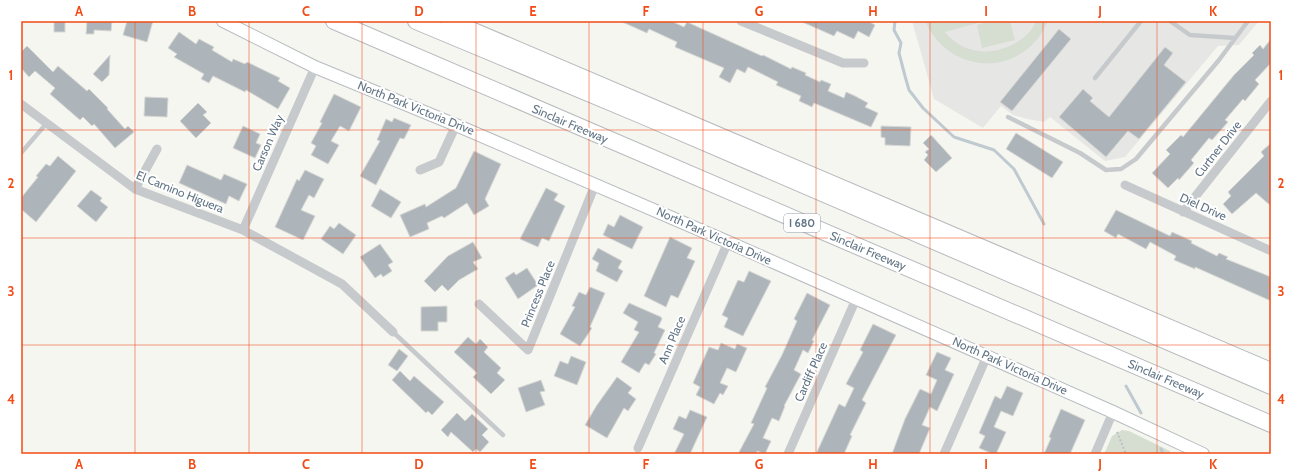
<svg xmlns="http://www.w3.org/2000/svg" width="1292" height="475" font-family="Cabin,sans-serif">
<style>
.built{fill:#e6e7e5}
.green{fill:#d6ded2}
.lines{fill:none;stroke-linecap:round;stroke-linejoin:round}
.stream{stroke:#becacf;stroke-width:3}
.building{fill:#adb5ba;stroke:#d7d7d4}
.secondary-casing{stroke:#b6bcc0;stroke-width:14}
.highway-casing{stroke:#b6babd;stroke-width:18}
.path{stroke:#bec0c2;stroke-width:2;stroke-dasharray:2 2;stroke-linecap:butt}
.lane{stroke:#c7cacd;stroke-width:4.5}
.street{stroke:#c7cacd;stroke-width:9}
.secondary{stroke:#fff;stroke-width:12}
.highway{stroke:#fff;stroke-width:16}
.grid{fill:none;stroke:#f24b15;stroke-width:1;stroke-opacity:0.55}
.labels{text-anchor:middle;stroke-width:4;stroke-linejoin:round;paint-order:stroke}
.shield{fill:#fff;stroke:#919eaa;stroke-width:1}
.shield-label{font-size:11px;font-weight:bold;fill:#627585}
.street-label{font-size:12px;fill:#627585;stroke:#fff}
.neatline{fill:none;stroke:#f24b15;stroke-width:1.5}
.grid-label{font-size:13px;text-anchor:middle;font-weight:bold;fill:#f24b15}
</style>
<rect width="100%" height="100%" fill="#f6f6f1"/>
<!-- built -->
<path class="built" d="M912 21H1259L1239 45 1218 46 1125 157 1105 161 1050 117 1044 122 1027 119 1013 115 1001 106 983 128 934 99Z"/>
<!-- green -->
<path class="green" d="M925 21H985L945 32C953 42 966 50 979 51 999 54 1029 41 1036 21H1048C1024 78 950 77 925 21Z
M990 21H1010L1015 40 982 48 977 25Z
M1122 430 1129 431 1170 451 1171 454H1104L1112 436Z"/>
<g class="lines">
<!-- stream -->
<path class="stream" d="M895 21 894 30 901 43 899 53 905 76 909 90 923 108 954 137 994 150 1014 169 1044 224
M1126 386 1141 413
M1161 449 1163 454"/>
</g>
<!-- building -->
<path class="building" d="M54 21H65V32H54Z
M87 21H112L111 31 94 30V34H86Z
M127 21H153L147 42 123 35Z
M620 21H671L684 27 687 22 762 56 763 55 791 69 792 67 806 73 805 75 820 82 821 80 831 84 828 91 844 98 846 92 855 96 868 103 865 107 878 113 871 127 814 103 812 107 799 101 801 96 776 85 778 82 748 67 745 73 737 69 730 83 719 77 724 68 675 47 677 42 649 29 647 33Z
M800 21H868L875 25 869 37 858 31 854 39 837 31 834 36Z
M1059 29 1071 39 1012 111 1000 102Z
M179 32 196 44 199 39 214 47 212 50 232 62 233 59 245 64 247 62 280 78 278 81 290 88 278 109 246 90 245 92 213 76 209 83 201 79 204 74 174 57 177 54 168 48Z
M1271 39V63L1255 80 1259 84 1245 101 1243 99 1225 120 1228 122 1212 140 1209 138 1191 160 1194 163 1179 180 1178 178 1168 188 1152 173 1170 154 1166 150 1181 135 1183 137 1234 75 1254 55 1252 53 1260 45 1263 49Z
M27 46 53 72 58 66 87 91 89 89 108 108 107 109 125 129 128 126 134 132 115 148 94 124 92 126 83 117 80 120 50 94 55 88 35 71 29 77 21 68V52Z
M1165 47 1173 53 1164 65 1186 82 1139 139 1128 131 1106 157 1059 117 1083 89 1093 98 1090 101 1109 117Z
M110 55 109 75 102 82 93 74Z
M334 94 361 107 349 131 340 126 331 141 339 145 328 164 311 155 316 146 311 143 322 123 320 122Z
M145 97 168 98 167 117 144 116Z
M198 103 207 112 203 115 211 123 196 138 180 121Z
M394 118 411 125 404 139 400 138 376 185 360 176 380 141 377 140 386 119 392 122Z
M243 126 260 134 256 143 261 145 255 158 233 148Z
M881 126 911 127 910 146 885 145V138L881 137Z
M1016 133 1063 162 1052 178 1006 149Z
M931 135 952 158 936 172 924 160 928 155 925 152 929 149 923 143Z
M1271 143V206L1256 193 1232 214 1223 204 1231 196 1228 192 1264 156 1261 152Z
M474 151 501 164 485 199 489 206 474 215 467 203 444 218 442 216 427 223 429 229 410 237 400 215 425 204 426 207 456 188Z
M58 156 76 171 36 222 21 209V198L38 177 36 176 46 164 50 166Z
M187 165 221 180 224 174 247 184 239 201 229 196 226 204 179 183Z
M305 170 324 179 314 198 309 195 301 210 315 216 303 240 275 227 297 179 299 181Z
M546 188 558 194 554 200 565 206 549 241 542 238 538 247 520 239Z
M380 189 401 202 391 218 371 206Z
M91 190 102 198 100 201 108 207 96 222 77 206Z
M1116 210 1170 236 1172 232 1192 241 1191 243 1217 256 1219 253 1228 257 1226 259 1271 277V301L1195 267V269L1174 260 1176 256 1150 242 1146 249 1118 234 1116 238 1104 231Z
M620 215 643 227 632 249 603 235 608 224 614 227Z
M339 223 356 235 343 254 321 239 330 226 334 229Z
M670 237 692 248 687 258 695 261 678 298 671 295 666 307 644 296Z
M473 242 482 258 473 262 478 269 459 280 448 291 442 285 435 292 424 281 448 256Z
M380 244 393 262 388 265 392 271 383 277 381 274 375 278 360 257Z
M598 248 622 261 618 268 623 271 617 282 596 271 599 263 592 259Z
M527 268 538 285 518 299 505 278 514 272 516 275Z
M749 271 771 281 743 336 724 327 728 318 722 315 738 280 744 282Z
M590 287 605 293 590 327 592 328 580 346 560 334 575 307 572 306 579 292 586 295Z
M807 293 830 305 812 340 814 341 808 353 803 350 794 370 801 374 784 406H785L779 421 772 418 763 438 771 441 765 454 757 451 756 454H738L754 424 751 423 767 388 765 387 782 355 797 321 794 319Z
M629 303 661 317 662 319 658 327 665 330 654 353 656 354 649 365 645 363 639 373 621 362 639 332 634 330 638 322 623 313Z
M447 306V322H438V331H421V307Z
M873 324 896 335 862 400 866 403 850 435 852 436 844 454H816L839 404 845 407 854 388 846 384 863 352 860 350Z
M468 337 476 344 480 339 488 347 484 352 501 368 497 373 505 380 491 394 473 377 477 373 454 352Z
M721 343 735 349 737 344 747 348 736 372 727 368 720 383 728 386 723 395 720 393 714 404 696 395 700 387 693 383 709 347 718 350Z
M399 349 408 356 397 371 388 365Z
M937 352 951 358 945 370 954 374 937 411 930 407 922 425 930 428 919 454H892L905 419 920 389 931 394 937 380 926 375Z
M571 356 586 362 577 385 554 376 560 361 568 364Z
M400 371 410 381 414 376 444 402 432 415 428 411 426 413 392 380Z
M617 377 632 388 628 393 636 399 628 411 624 408 607 438 585 425 597 405Z
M541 380 545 391 540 392 545 405 526 412 518 388Z
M1007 386 1023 393 1013 416 1001 411 994 427 1006 432 996 454H993L979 448 985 436 979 433 995 396 1001 399Z
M1061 409 1085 420 1070 454H1044L1051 438 1049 437Z
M690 410 707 417 690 454H674L684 434 673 429 679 416 686 419Z
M457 413 465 421 472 414 488 429 482 435 489 442 480 452 476 449 473 452 451 432 448 437 441 430Z"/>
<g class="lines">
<!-- secondary casing -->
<g class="secondary-casing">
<path id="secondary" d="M223 21 315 67 456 125 728 242 1113 412 1203 454"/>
</g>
<!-- highway casing -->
<g class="highway-casing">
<path id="highway" d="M334 21 1271 424
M416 21 641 115 1271 386
M450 21 1271 371"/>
</g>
<!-- path -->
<path class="path" d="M1117 432 1126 454"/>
<!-- lane -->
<path class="lane" d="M1170 21 1190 35 1235 38
M1095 78 1141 21
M1008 117 1080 153 1106 170 1121 169 1136 159 1219 60 1248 21
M21 153 46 124
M393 332 503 435"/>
<!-- street -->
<path class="street" d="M741 21 843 63H864
M21 104 135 189 243 230 342 284 393 332
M420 170 439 162 456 125
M1125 185 1271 251
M135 189 157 149
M1183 212 1271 101
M243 230 315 67
M479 304 528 350 595 185
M638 448 728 242
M788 454 856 299
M944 454 987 356
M1095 454 1113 412"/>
<!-- secondary -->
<use href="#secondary" class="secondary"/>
<!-- highway -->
<use href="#highway" class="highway"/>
</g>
<!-- grid -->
<path class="grid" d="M135 21V454M249 21V454M362 21V454M476 21V454M589 21V454M703 21V454M816 21V454M930 21V454M1043 21V454M1157 21V454M21 130H1271M21 238H1271M21 345H1271"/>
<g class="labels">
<!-- shield labels -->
<rect class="shield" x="784" y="214" width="36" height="18" rx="3"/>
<g class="shield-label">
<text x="802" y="227">I 680</text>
</g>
<!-- street labels -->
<g class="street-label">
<text transform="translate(416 108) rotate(22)" y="4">North Park Victoria Drive</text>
<text transform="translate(570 124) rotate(23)" y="4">Sinclair Freeway</text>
<text transform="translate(268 143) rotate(-66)" y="4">Carson Way</text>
<text transform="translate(1218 149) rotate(-52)" y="4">Curtner Drive</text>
<text transform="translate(180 192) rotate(22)" y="4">El Camino Higuera</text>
<text transform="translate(1203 207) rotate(24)" y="4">Diel Drive</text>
<text transform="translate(714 236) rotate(24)" y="4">North Park Victoria Drive</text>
<text transform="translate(868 251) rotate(23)" y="4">Sinclair Freeway</text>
<text transform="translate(538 294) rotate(-68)" y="4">Princess Place</text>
<text transform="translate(672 340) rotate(-67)" y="4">Ann Place</text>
<text transform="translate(1010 366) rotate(24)" y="4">North Park Victoria Drive</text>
<text transform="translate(811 372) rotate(-66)" y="4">Cardiff Place</text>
<text transform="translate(1166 379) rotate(23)" y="4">Sinclair Freeway</text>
</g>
</g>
<!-- border -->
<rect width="1292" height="475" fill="none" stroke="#ffffff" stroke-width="44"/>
<rect x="22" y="22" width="1248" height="431" class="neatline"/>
<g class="grid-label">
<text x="79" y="16">A</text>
<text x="192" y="16">B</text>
<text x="306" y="16">C</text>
<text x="419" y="16">D</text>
<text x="533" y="16">E</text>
<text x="646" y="16">F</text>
<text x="759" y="16">G</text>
<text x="873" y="16">H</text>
<text x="986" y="16">I</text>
<text x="1100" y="16">J</text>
<text x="1213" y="16">K</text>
<text x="11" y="80">1</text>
<text x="1281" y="80">1</text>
<text x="11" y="188">2</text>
<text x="1281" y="188">2</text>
<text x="11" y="296">3</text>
<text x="1281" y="296">3</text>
<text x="11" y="404">4</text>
<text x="1281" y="404">4</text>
<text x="79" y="469">A</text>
<text x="192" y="469">B</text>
<text x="306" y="469">C</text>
<text x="419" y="469">D</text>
<text x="533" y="469">E</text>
<text x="646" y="469">F</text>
<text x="759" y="469">G</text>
<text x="873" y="469">H</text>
<text x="986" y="469">I</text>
<text x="1100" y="469">J</text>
<text x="1213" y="469">K</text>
</g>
</svg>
